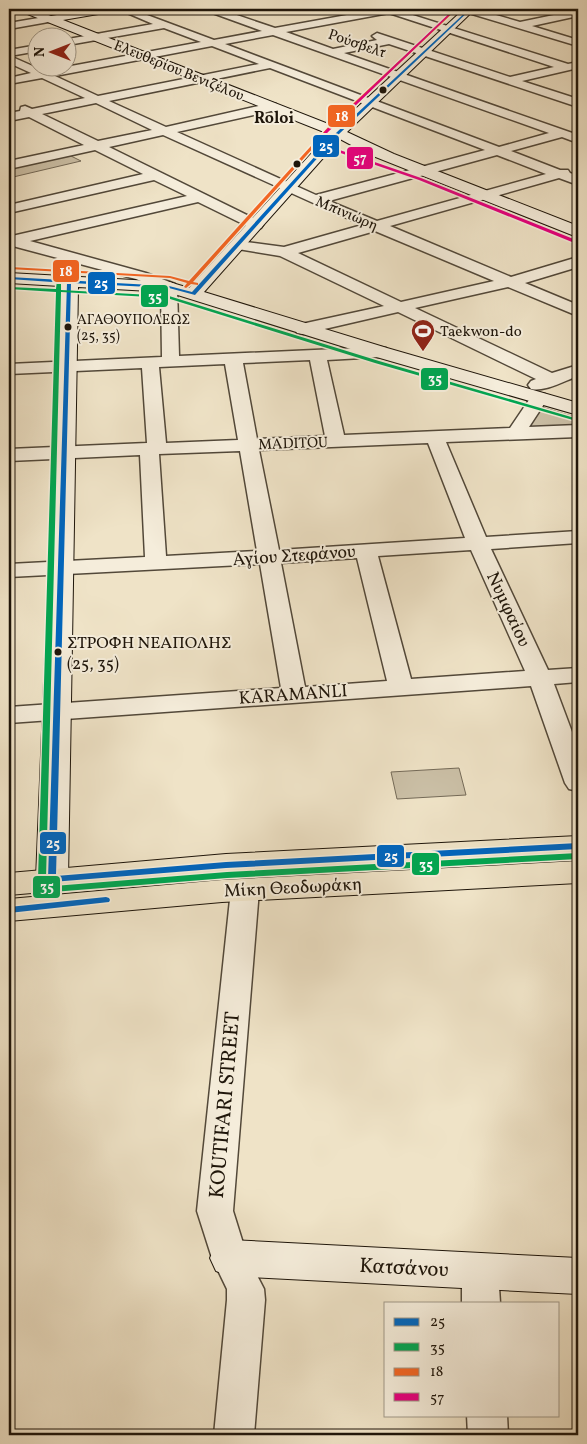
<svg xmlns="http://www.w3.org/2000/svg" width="587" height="1444" font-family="Vollkorn,serif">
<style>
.green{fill:#cbc0a7;stroke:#746a58}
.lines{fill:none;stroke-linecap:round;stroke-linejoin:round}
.street-casing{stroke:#524839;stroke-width:3}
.secondary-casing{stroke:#1e150a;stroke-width:2}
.highway-casing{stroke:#1e150a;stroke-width:2}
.street{fill:#f5eddb;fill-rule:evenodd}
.secondary{fill:#f5eddb;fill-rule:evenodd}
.highway{fill:#efe3c7;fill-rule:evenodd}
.bus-1-casing{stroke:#f5eddb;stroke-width:3}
.bus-2-casing{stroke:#f5eddb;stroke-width:3}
.bus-3-casing{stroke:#f5eddb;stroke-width:3}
.bus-4-casing{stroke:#f5eddb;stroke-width:3}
.bus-1{fill:#0065bd;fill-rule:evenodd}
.bus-2{fill:#00a651;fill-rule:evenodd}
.bus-3{fill:#f26522;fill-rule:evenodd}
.bus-4{fill:#e5007d;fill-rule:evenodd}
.bus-dot{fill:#1e150a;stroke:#f5eddb;stroke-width:2}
.labels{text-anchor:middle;stroke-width:4;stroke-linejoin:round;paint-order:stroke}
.far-bus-label{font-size:14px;fill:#1e150a;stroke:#f5eddb;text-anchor:start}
.far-street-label{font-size:15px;fill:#1e150a;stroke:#f5eddb}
.far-poi-label{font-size:15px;fill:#1e150a;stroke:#f5eddb;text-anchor:start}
.far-neighbourhood-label{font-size:16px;font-weight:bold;fill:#1e150a;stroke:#f5eddb}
.bus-label{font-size:17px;fill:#1e150a;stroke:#f5eddb;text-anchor:start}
.street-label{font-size:18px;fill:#1e150a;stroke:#f5eddb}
.near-street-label{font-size:21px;fill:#1e150a;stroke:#f5eddb}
.line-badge{stroke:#f5eddb;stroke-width:2}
.badge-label{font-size:14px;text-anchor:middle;font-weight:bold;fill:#fff}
</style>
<rect width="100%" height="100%" fill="#efe3c7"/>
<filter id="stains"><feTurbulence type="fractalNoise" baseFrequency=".004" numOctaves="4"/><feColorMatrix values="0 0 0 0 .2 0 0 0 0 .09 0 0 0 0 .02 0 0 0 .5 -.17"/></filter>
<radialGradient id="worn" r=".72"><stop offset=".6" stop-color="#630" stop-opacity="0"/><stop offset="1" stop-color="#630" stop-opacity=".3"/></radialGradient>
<!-- green -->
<path class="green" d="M67 154 81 161 9 178V166Z
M542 407 578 418V425L529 428Z
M459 768 466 795 397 799 391 772Z"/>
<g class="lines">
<!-- street casing -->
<g class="street-casing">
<path id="street" d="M118 9H131L214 40 262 31 207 11 205 9H219L275 28 380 9H401L400 11 568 64 578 62V68L522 81 578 99V107L389 44 344 53 578 135V143L562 137 511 151 560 170H568L570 173 578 176V185L559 178 390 226 511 277 578 257V267L525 283 578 305V316L508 287 415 308 552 373 578 365V376C564 381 545 392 531 389L528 385 531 381 536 379 398 312 303 334 297 333 295 329 297 325 384 306 280 256 238 249 233 248 231 245 233 242 238 241 284 247 362 225 163 135 109 147 261 222 263 225 261 228H251L198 202 30 241 146 273 175 284 177 287 179 356 380 347 386 348 389 352 386 356 380 357 327 360 344 435 510 428 533 394 539 393 545 394 548 398 529 427 578 425V437L446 442 486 537 578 531V543L491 549 548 670 578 668V682L554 684 578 748V791L569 789 565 783 531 686 9 723V707L281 688 260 564 9 577V564L145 557 140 455 9 461V449L147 443 142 368 9 374V364L162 357 161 289 136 279 9 245V236H12L187 196 154 180 9 213V205L143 174 95 150 9 169V161L84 145 29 117 9 121V113L20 111 21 107 25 106 32 109 85 98 42 78 9 84V78L31 73 9 63V50L38 45V51L10 56 44 71 201 42 164 28 68 45V39L153 24ZM389 13 554 67 510 77 377 33 372 36 377 40 333 49 286 32ZM273 35 549 133 499 147 225 44ZM212 46 259 64 98 96 55 76ZM270 68 485 150 316 195 177 132 276 110 278 107 276 104 272 103 166 127 109 101ZM96 103 152 130 98 141 42 114ZM497 155 546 174 377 221 329 201ZM375 231 494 281 401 302 298 253ZM310 360 325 436 257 439 243 363ZM225 364 238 440 166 443 159 367ZM428 443 465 538 279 550 259 450ZM240 451 257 551 166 556 159 454ZM471 550 525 671 411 679 378 556ZM357 558 387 681 305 687 281 563Z
M460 9H475L520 22 578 10V16L532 26 578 40V46L462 11Z
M50 16 55 19 54 21 9 29V23Z
M245 880 255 883 259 890 233 1211 247 1256 264 1289 265 1300 254 1435H214L227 1300V1289L212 1258 197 1211 231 890 235 883Z
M480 1254 493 1259 498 1271 500 1303H462V1271L467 1259Z
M467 1415H507L508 1435H468Z"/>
</g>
<!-- secondary casing -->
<g class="secondary-casing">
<path id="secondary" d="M19 9H33L51 16 92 9H115L110 12 63 20 336 127 464 9H475L347 132 394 154 578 226V237L572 235 368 154 340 139 204 292 387 348 578 403V415L373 356 168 292 78 287 68 879 63 887 52 890 41 887 36 879 60 286 9 283V273L169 282 189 288 329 134 20 11Z
M230 1240 578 1258V1294L230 1276 216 1271 210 1258 216 1245Z"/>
</g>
<!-- highway casing -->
<g class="highway-casing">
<path id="highway" d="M578 836V856L226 876 9 895V873L226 854Z
M578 861V883L222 902 9 921V899L222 880Z"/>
</g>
<!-- street -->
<use href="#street" class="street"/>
<!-- secondary -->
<use href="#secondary" class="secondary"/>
<!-- highway -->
<use href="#highway" class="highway"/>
<!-- bus-1 casing -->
<g class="bus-1-casing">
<path id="bus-1" d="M469 9H471L339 134 195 295 169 288 71 283 56 876 226 862 578 843V849L226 868 52 882 49 881 48 879 67 283 9 279V277L169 286 192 292 337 132Z
M106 897 109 898 110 900 109 902 9 913V907Z"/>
</g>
<!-- bus-2 casing -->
<g class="bus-2-casing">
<path id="bus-2" d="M57 280 61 281V290L169 296 379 361 578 419 575 421 573 420 375 363 167 298 61 292 46 879 48 884 54 886 227 872 578 853V859L227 878 53 892 42 888 38 879 56 292 9 289V287L56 289Z"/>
</g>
<!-- bus-3 casing -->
<g class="bus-3-casing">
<path id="bus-3" d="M455 9H457L332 127 193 282 198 283V285L191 284 186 288 184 287 187 283 170 278 9 269V267H10L170 276 189 281 330 125Z"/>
</g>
<!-- bus-4 casing -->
<g class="bus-4-casing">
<path id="bus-4" d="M454 9H456L327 133 325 137 326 143 331 147 421 178 576 240V242H572L419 180 329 149 322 143 321 137 325 131Z"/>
</g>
<!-- bus-1 -->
<use href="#bus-1" class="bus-1"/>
<!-- bus-2 -->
<use href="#bus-2" class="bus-2"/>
<!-- bus-3 -->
<use href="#bus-3" class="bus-3"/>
<!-- bus-4 -->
<use href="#bus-4" class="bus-4"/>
</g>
<!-- icons -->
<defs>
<g id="stadium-pin" transform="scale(1.25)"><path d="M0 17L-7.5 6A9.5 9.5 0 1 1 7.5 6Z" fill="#8f2418" stroke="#f5eddb"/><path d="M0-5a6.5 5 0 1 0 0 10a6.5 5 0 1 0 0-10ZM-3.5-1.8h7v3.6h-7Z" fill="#fff"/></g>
</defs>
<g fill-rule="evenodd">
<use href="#stadium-pin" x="423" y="331"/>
</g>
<!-- markers -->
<g class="bus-dot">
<circle cx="383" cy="90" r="4.5"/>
<circle cx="297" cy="164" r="4.5"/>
<circle cx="68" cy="327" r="4.5"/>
<circle cx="58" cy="652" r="4.5"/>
</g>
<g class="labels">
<!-- far-bus labels -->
<g class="far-bus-label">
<text x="77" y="324">ΑΓΑΘΟΥΠΟΛΕΩΣ<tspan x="77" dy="16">(25, 35)</tspan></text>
</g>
<!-- far-street labels -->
<g class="far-street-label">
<text transform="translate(357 43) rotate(19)" y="5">Ρούσβελτ</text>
<text transform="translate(179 70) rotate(22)" y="5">Ελευθερίου Βενιζέλου</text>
<text transform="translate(347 213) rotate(23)" y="5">Μπινιώρη</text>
<text transform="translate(293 443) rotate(-2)" y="5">MADITOU</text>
</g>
<!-- far-poi labels -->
<g class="far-poi-label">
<text x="440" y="336">Taekwon-do</text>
</g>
<!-- far-neighbourhood labels -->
<g class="far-neighbourhood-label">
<text x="274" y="123">Roloi</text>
</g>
<!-- bus labels -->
<g class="bus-label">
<text x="67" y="648">ΣΤΡΟΦΗ ΝΕΑΠΟΛΗΣ<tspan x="67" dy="21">(25, 35)</tspan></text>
</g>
<!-- street labels -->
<g class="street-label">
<text transform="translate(294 555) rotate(-4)" y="6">Αγίου Στεφάνου</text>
<text transform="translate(509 609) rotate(65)" y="6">Νυμφαίου</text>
<text transform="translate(293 694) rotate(-4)" y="6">KARAMANLI</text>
<text transform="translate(293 887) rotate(-3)" y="6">Μίκη Θεοδωράκη</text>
</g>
<!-- near-street labels -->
<g class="near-street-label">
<text transform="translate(224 1105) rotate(-85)" y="7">KOUTIFARI STREET</text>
<text transform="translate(404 1267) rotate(3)" y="7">Κατσάνου</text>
</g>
</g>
<g class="line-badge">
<rect x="327" y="104" width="29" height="24" rx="5" fill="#f26522"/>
<rect x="312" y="134" width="28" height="24" rx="5" fill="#0065bd"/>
<rect x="346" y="146" width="28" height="24" rx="5" fill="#e5007d"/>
<rect x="52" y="259" width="28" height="24" rx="5" fill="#f26522"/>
<rect x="87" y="271" width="29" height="24" rx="5" fill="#0065bd"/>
<rect x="140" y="284" width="29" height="24" rx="5" fill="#00a651"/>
<rect x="420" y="367" width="29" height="24" rx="5" fill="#00a651"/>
<rect x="39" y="831" width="28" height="24" rx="5" fill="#0065bd"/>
<rect x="376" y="844" width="29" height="24" rx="5" fill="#0065bd"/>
<rect x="411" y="852" width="29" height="24" rx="5" fill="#00a651"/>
<rect x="32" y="875" width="29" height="24" rx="5" fill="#00a651"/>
</g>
<g class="badge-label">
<text x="342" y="121">18</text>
<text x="326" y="151">25</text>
<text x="360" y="163">57</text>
<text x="66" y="276">18</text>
<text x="101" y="288">25</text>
<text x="155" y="301">35</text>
<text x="435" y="383">35</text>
<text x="53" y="848">25</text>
<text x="391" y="861">25</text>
<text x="426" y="869">35</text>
<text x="47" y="891">35</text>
</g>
<!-- margin -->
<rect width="587" height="1444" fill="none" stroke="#efe3c7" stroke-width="30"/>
<rect x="10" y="10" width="567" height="1424" fill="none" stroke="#1e150a" stroke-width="2.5"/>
<rect x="15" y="15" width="557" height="1414" fill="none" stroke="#1e150a"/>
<!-- legend -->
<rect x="384" y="1302" width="175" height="115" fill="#f5eddb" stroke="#9f9787"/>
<rect x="394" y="1318" width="25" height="8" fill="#0065bd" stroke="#9f9787"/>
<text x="430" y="1326" font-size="15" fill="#1e150a">25</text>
<rect x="394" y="1343" width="25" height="8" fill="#00a651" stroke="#9f9787"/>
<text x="430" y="1352" font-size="15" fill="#1e150a">35</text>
<rect x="394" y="1368" width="25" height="8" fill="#f26522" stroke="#9f9787"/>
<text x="430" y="1376" font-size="15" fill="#1e150a">18</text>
<rect x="394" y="1393" width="25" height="8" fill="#e5007d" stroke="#9f9787"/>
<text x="430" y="1402" font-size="15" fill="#1e150a">57</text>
<!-- north arrow -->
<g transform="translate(52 52) rotate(270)"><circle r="24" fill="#f5eddb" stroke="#9f9787"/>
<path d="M0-4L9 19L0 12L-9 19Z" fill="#8f2418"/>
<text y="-8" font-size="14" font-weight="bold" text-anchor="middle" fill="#1e150a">N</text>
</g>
<rect width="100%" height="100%" filter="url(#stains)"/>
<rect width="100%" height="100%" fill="url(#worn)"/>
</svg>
